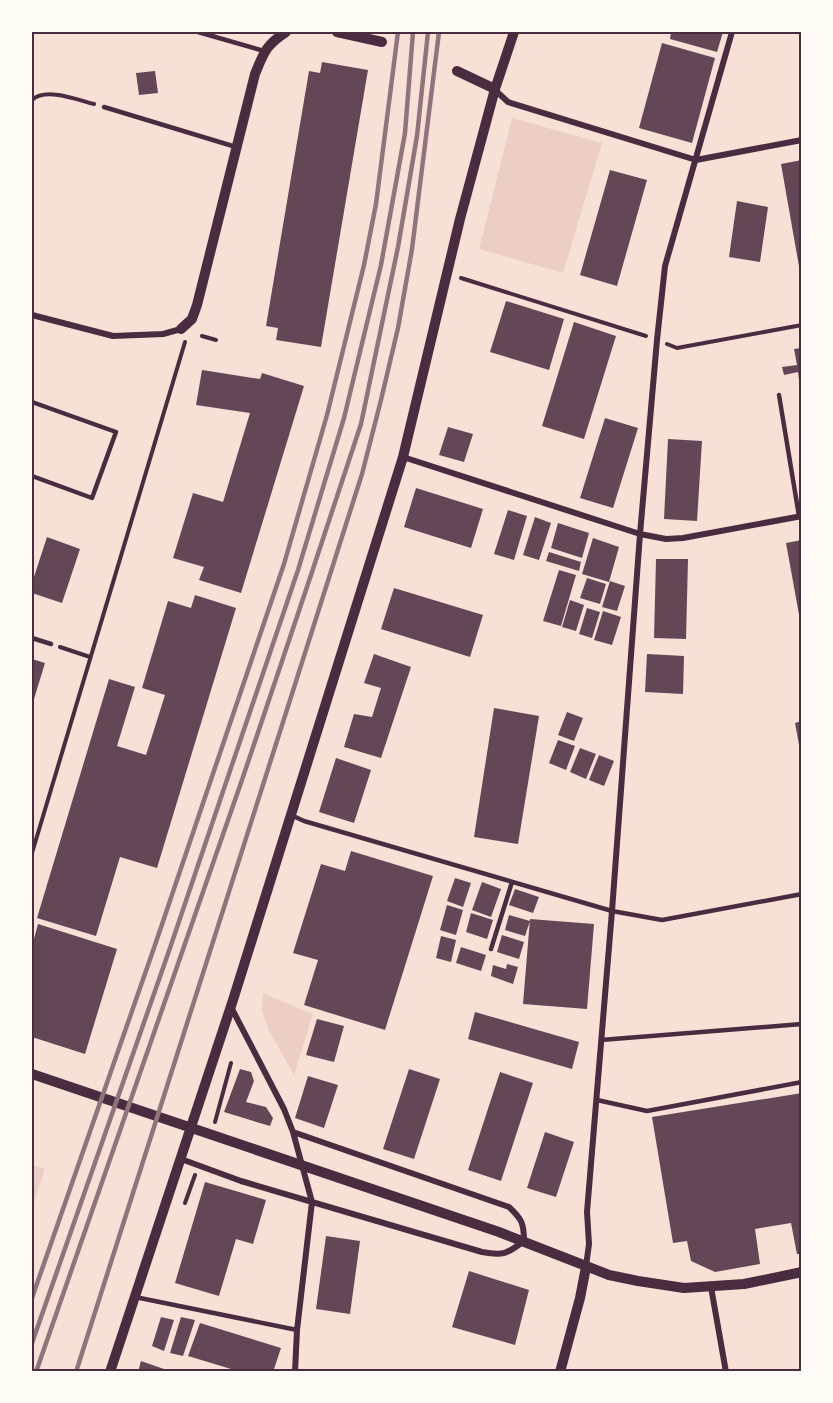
<svg xmlns="http://www.w3.org/2000/svg" width="833" height="1403" font-family="'IBM Plex Serif',serif">
<style>
.green{fill:#ebcfc5}
.building{fill:#644757}
.lines{fill:none;stroke-linecap:round;stroke-linejoin:round}
.path{stroke:#4a2c40;stroke-width:4}
.service{stroke:#4a2c40;stroke-width:4.5}
.minor{stroke:#4a2c40;stroke-width:6}
.tertiary{stroke:#4a2c40;stroke-width:10}
.rail{stroke:#8f747c;stroke-width:4.5}
.neatline{fill:none;stroke:#4a2c40;stroke-width:2}
</style>
<rect width="100%" height="100%" fill="#f7e1d7"/>
<!-- green -->
<path class="green" d="M512 118 602 143 563 273 479 249Z
M263 993 313 1014 294 1075 268 1029 262 1011Z
M32 1165 45 1169 32 1208Z"/>
<!-- building -->
<path class="building" d="M671 32H723L717 52 670 39Z
M662 43 715 58 692 143 639 128Z
M322 62 368 70 321 347 276 340 278 328 266 326 309 71 320 73Z
M155 71 158 93 139 95 136 73Z
M802 160V272H800L781 164Z
M610 170 647 180 617 286 580 275Z
M737 201 768 207 760 262 729 257Z
M506 301 564 319 549 370 490 352Z
M574 322 616 336 584 439 542 426Z
M802 348V388H800L798 372 784 375 782 367 797 365 794 349Z
M202 370 260 379 262 373 304 386 241 593 199 580 204 567 173 558 193 493 223 502 250 413 196 405Z
M605 418 638 428 613 508 580 498Z
M448 427 473 434 464 462 439 455Z
M668 439 702 441 697 521 664 519Z
M416 488 483 509 471 548 404 527Z
M508 510 527 516 514 560 494 554Z
M535 517 551 523 539 560 523 555Z
M558 523 589 533 582 558 551 548Z
M47 537 80 549 62 603 32 593V583Z
M593 538 619 547 609 582 582 574Z
M802 540V620H800L786 543Z
M549 552 581 562 579 571 546 561Z
M656 559H688L686 639 654 638Z
M559 570 576 575 561 626 543 621Z
M587 578 606 584 600 604 580 598Z
M610 581 625 586 617 611 602 607Z
M394 588 483 615 470 657 381 629Z
M195 595 236 608 157 868 120 857 96 936 37 918 109 679 135 687 117 746 146 755 165 695 142 688 168 601 191 608Z
M570 600 584 605 576 631 562 627Z
M587 608 600 612 592 638 579 634Z
M603 611 621 617 612 645 594 640Z
M374 654 411 667 381 758 344 747 354 714 372 717 381 688 364 683Z
M647 654 684 656 683 694 645 692Z
M32 659 45 663 34 699H32Z
M494 708 539 716 518 844 474 837Z
M567 712 583 718 574 741 558 735Z
M802 721V749L800 750 795 723Z
M558 740 575 746 566 770 549 763Z
M580 748 596 754 586 779 570 772Z
M599 755 614 761 604 786 589 780Z
M336 758 371 770 354 823 319 812Z
M351 851 433 876 385 1030 304 1005 318 960 293 953 321 864 345 871Z
M455 878 471 883 463 907 447 901Z
M482 882 501 889 491 917 472 910Z
M515 889 539 897 533 913 509 905Z
M447 905 463 910 456 935 440 930Z
M471 913 493 920 487 939 466 932Z
M509 915 530 921 525 936 505 930Z
M530 919 594 924 587 1009 523 1004Z
M38 924 117 949 85 1054 32 1037V946Z
M502 935 524 942 519 959 497 952Z
M441 936 456 940 451 962 436 958Z
M461 947 486 955 481 971 456 963Z
M507 964 518 967 513 984 491 976 493 965 506 969Z
M475 1012 579 1042 572 1069 468 1039Z
M317 1019 344 1026 334 1062 306 1055Z
M240 1069 251 1072 254 1081 246 1102 266 1107 273 1118 270 1126 224 1112Z
M409 1069 440 1079 414 1159 383 1149Z
M500 1072 533 1083 501 1181 468 1170Z
M308 1076 338 1085 324 1128 295 1118Z
M802 1093V1254H797L791 1223 755 1229 760 1264 715 1272 691 1261 687 1241 673 1243 652 1117Z
M545 1132 574 1142 556 1197 527 1188Z
M205 1182 266 1200 253 1244 236 1239 219 1296 175 1283Z
M326 1236 360 1241 350 1314 316 1309Z
M469 1271 529 1290 515 1345 452 1327Z
M161 1317 174 1320 164 1351 152 1346Z
M181 1317 195 1320 183 1356 170 1353Z
M200 1323 281 1348 273 1372H241L188 1356Z
M141 1361 164 1369 163 1372H138Z"/>
<g class="lines">
<!-- path -->
<path class="path" d="M32 100C46 87 78 100 94 104
M461 278 646 336
M202 336 216 340
M667 344 677 348 802 325
M60 647 90 657
M32 853 185 342
M215 1122 231 1063
M185 1203 195 1175"/>
<!-- service -->
<path class="service" d="M198 32 264 51
M104 107 236 147
M779 395 799 516
M32 402 116 432 92 498 32 476
M32 638 51 644
M291 815 304 821 612 911 662 920 802 894
M491 949 512 882
M601 1040 802 1024
M597 1100 647 1111 802 1082
M135 1297 297 1330"/>
<!-- minor -->
<path class="minor" d="M495 90 508 102 696 160 802 140
M32 315 113 336 163 334 181 329
M403 457 640 534 666 539 683 538 802 516
M231 1007 284 1109 293 1132 312 1202 297 1330 295 1372
M181 1159 241 1181 482 1252C503 1256 507 1254 524 1241 524 1224 522 1219 509 1207L293 1132
M586 1266 589 1244 587 1212 612 911 640 534 657 340 665 266 732 32
M711 1287 726 1372"/>
<!-- tertiary -->
<path class="tertiary" d="M337 32 382 42
M457 71 495 89
M181 329 192 319 197 305 255 74C264 52 266 45 286 32
M32 1074 499 1232 609 1275 638 1281 684 1288 744 1284 802 1272
M110 1372 233 1000 403 457 460 219 495 89 514 32
M560 1372 580 1298 586 1267"/>
<!-- rail -->
<path class="rail" d="M32 1298 155 945 284 564 327 415 364 265 376 204 398 32
M32 1343 170 948 298 570 344 418 381 265 405 133 413 32
M36 1372 243 777 311 575 361 424 398 247 417 136 428 32
M76 1372 362 474 381 400 398 328 412 249 439 32"/>
</g>
<!-- border -->
<rect width="833" height="1403" fill="none" stroke="#fffaf5" stroke-width="66"/>
<rect x="33" y="33" width="767" height="1337" class="neatline"/>
</svg>
